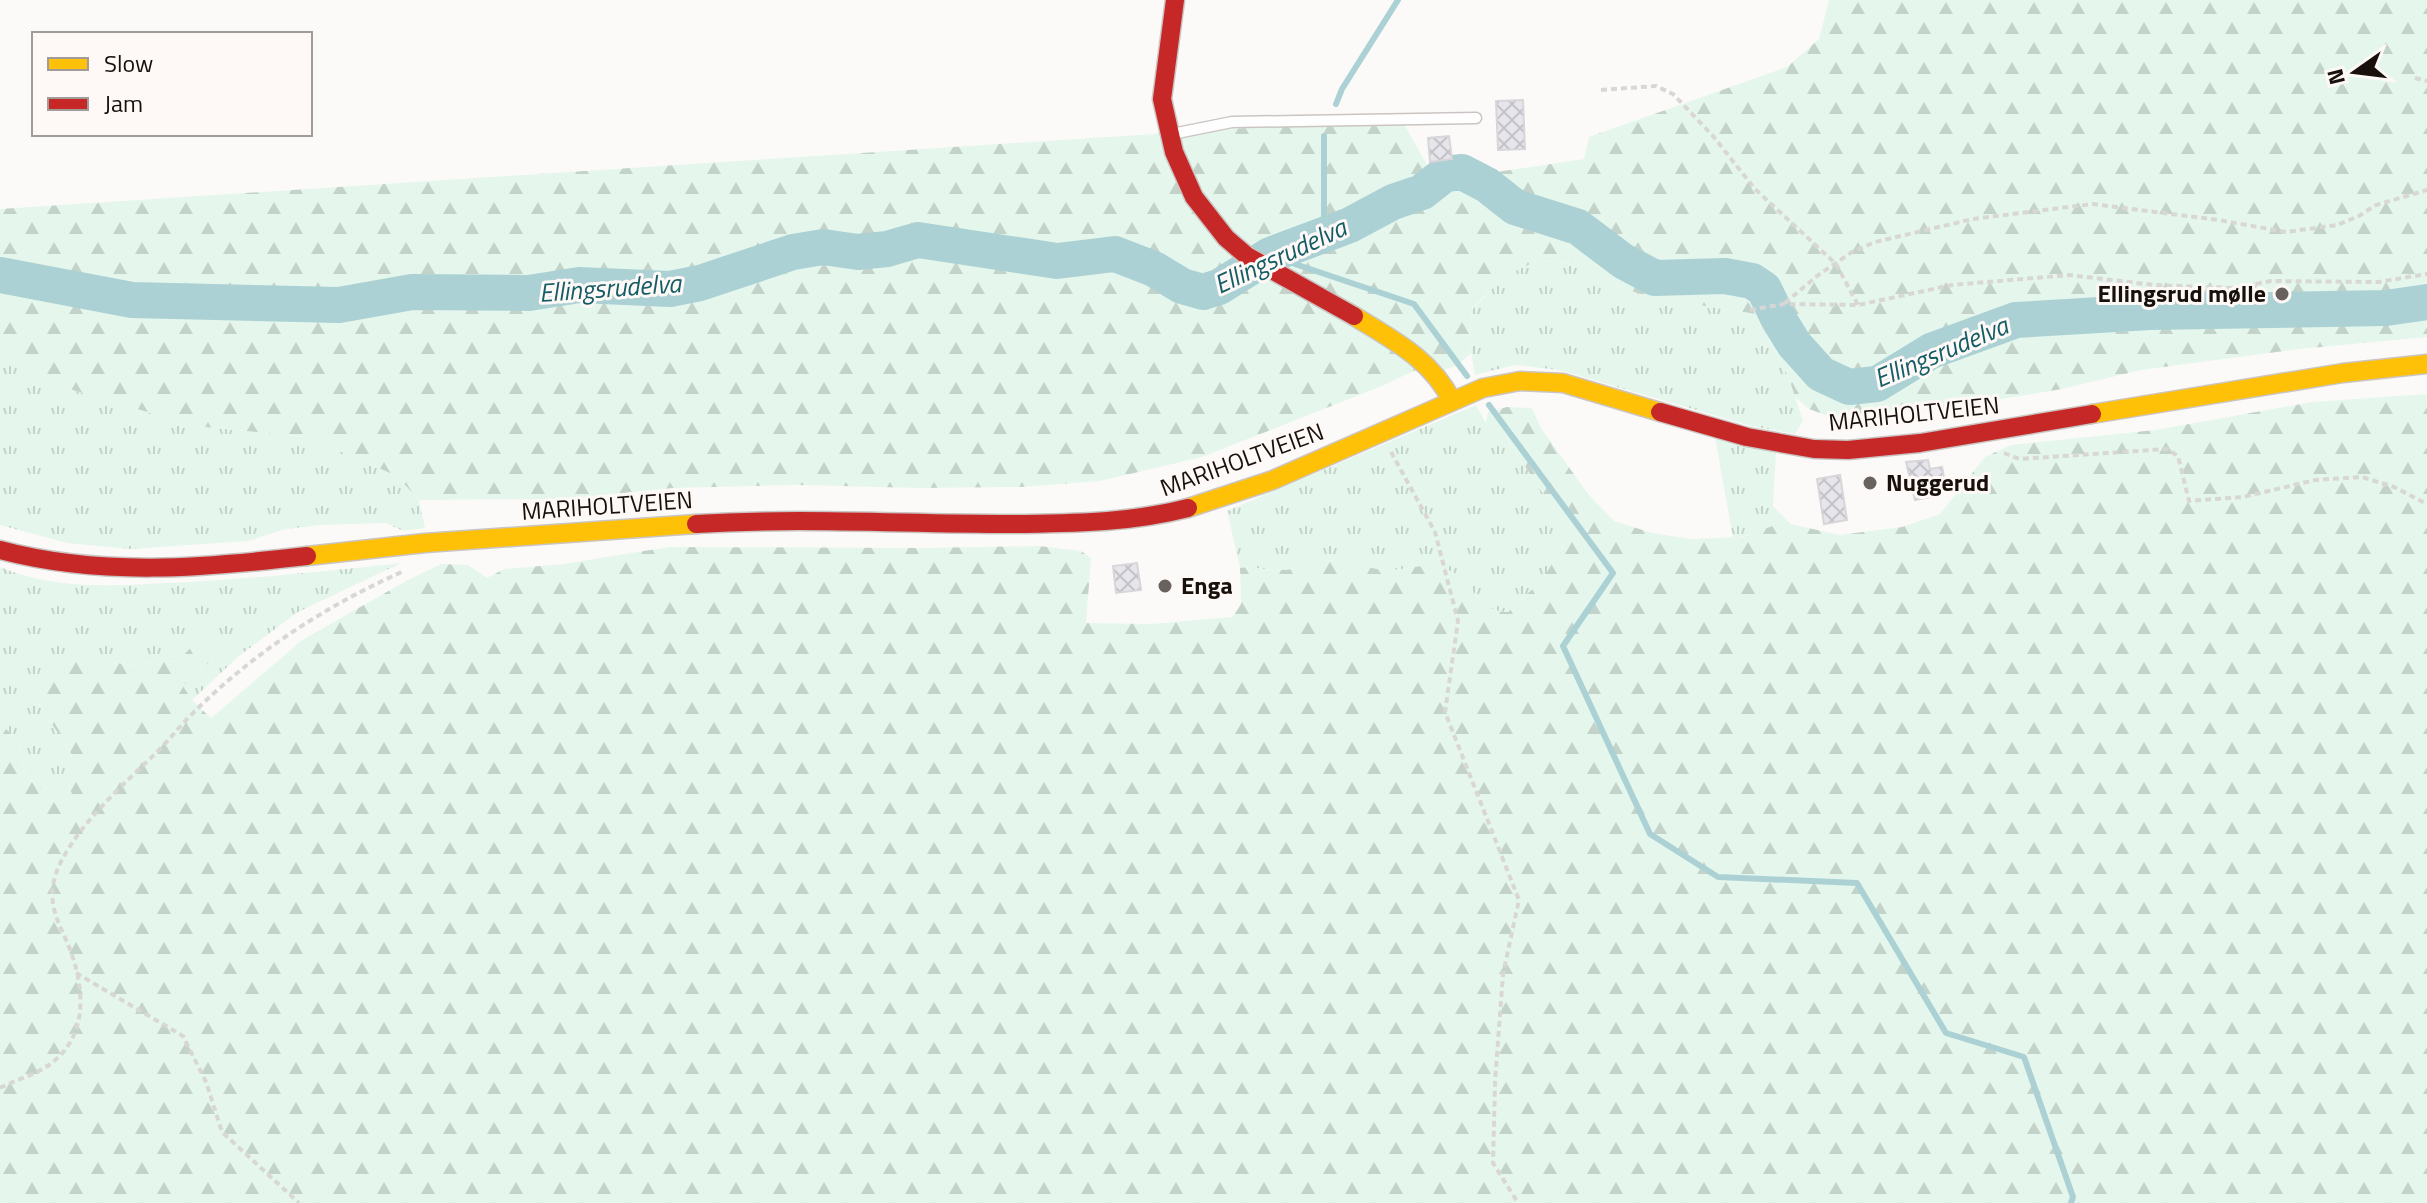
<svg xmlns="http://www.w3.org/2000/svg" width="2427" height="1203" font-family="'Titillium Web',sans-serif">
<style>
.grass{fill:url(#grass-tufts)}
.forest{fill:url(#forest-firs)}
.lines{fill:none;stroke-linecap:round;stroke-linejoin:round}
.stream{stroke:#acd1d5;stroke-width:6}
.river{stroke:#acd1d5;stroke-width:36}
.building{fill:url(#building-cross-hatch);stroke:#d7d6d9;stroke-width:2}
.lane-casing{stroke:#cac5c2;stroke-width:13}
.slow-casing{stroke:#cac5c2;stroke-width:21}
.jam-casing{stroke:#cac5c2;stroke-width:21}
.path{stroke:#d8d7d6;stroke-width:4;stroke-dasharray:6 4;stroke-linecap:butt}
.lane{stroke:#fffefe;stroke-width:10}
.slow{stroke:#ffc107;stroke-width:18}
.jam{stroke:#c62828;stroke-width:18}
.poi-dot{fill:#67625e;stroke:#fef9f6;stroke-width:3}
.labels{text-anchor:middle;stroke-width:6;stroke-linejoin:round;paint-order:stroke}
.poi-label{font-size:24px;font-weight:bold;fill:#17100b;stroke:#fef9f6;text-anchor:start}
.street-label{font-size:24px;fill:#17100b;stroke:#fef9f6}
.water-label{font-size:26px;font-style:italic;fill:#145d66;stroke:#fef9f6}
</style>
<defs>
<pattern id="grass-tufts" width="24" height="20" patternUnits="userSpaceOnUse" patternTransform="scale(2)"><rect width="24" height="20" fill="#e5f7ec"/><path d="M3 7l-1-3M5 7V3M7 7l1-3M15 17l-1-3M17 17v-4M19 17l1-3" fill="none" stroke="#c4d3c9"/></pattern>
<pattern id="forest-firs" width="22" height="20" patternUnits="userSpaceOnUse" patternTransform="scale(2)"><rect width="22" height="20" fill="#e5f7ec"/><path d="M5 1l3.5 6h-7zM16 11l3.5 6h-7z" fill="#c4d3c9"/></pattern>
<pattern id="building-cross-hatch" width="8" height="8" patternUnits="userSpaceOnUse" patternTransform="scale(2)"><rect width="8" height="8" fill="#e6e5eb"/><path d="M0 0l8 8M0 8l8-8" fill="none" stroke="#c5c3c8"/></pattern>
</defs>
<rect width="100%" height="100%" fill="#fcfaf8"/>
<!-- grass -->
<path class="grass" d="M1537 261 1576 263 1607 282 1648 297 1756 314 1789 378 1803 421 1795 434 1751 426 1559 370 1515 365 1475 375 1469 341 1472 310 1504 276Z
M0 350 66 388 195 426 307 437 397 476 419 500 425 528 403 531 386 523 321 525 286 529 248 541 130 549 67 543 0 525Z
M1476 405 1486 423 1507 439 1563 524V545L1543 579 1508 612C1471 612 1475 572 1434 566 1418 564 1401 571 1385 570 1364 568 1339 558 1318 561 1306 562 1295 570 1283 570 1268 571 1255 566 1240 568L1227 511Z
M1715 437 1776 451 1773 506 1791 524C1771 525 1753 536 1733 538Z
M401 563 298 612 239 656 192 700 183 686 214 658 195 643 178 661 129 665 81 656 32 693 72 755 66 778 73 797 56 804 25 774 19 742 0 723V567C60 592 123 585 187 582 259 578 330 571 401 563Z"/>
<!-- forest -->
<path class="forest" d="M1829 0H2427V337L2300 349 2141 370 2062 389 1941 409 1903 410 1834 418 1809 409 1795 397 1789 378 1756 314 1648 297 1607 282 1576 263 1537 261 1504 276 1472 309 1469 341 1471 353 1458 365 1443 370 1418 369 1382 386 1202 457 1100 481 1021 487 918 488 798 485 673 488 562 499 419 500 397 476 307 437 195 426 66 388 0 350V209L1276 126 1404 124 1436 181 1584 159 1589 137 1787 67 1819 39Z
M2427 394V1203H0V723L19 742 25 774 56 804 73 797 66 778 72 755 32 693 42 666 81 656 129 665 178 661 195 643 207 645 214 658 183 686 192 700 211 718 302 640 406 581 441 564 468 565 487 578 504 569 563 564 669 547 921 548 1039 546 1081 551 1091 558 1086 623 1152 624 1232 617 1241 604 1240 568C1255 566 1268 571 1283 570 1295 570 1306 562 1318 561 1339 558 1364 568 1385 570 1401 571 1418 564 1434 566 1475 572 1471 612 1508 612L1543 579 1563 545V524L1507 439 1486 423 1488 412 1507 407 1532 408 1541 428 1588 494 1614 521 1652 533 1691 539 1743 537 1775 525 1791 524 1839 535 1902 527 1940 514 1985 457 2011 445 2155 430 2312 402Z"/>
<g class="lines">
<!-- stream -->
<path class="stream" d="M1336 104 1342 89 1398 0
M1324 227V136
M1283 260 1414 304 1467 376
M1489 405 1613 573 1563 646 1650 834 1718 877 1857 883 1946 1033 2024 1057 2073 1197 2071 1203"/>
<!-- river -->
<path class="river" d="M0 275 132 300 339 305 412 292 529 293 579 285 670 289 700 283 793 252 823 247 858 252 887 249 918 240 1057 261 1115 254 1154 269 1182 286 1203 292 1219 287 1270 255 1350 225 1393 202 1422 192 1445 174 1462 172 1487 185 1515 207 1578 227 1623 261 1655 278 1725 276 1752 281 1764 289 1778 318 1794 344 1821 374 1849 387 1877 384 1931 351 2016 320 2150 312 2386 308 2427 302"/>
</g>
<!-- building -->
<path class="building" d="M1523 100 1525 149 1498 150 1496 101Z
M1449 136 1452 159 1430 162 1428 138Z
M1928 460 1930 469 1942 467 1946 487 1930 492 1931 497 1915 500 1906 462Z
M1840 475 1847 520 1824 524 1817 479Z
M1137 563 1141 590 1116 593 1113 566Z"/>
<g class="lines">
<!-- lane casing -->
<g class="lane-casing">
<path id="lane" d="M1172 134 1232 122 1476 118"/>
</g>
<!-- slow casing -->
<g class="slow-casing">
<path id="slow" d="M1354 316C1393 340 1431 359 1452 401
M2092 414 2343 373 2427 364
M1188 508 1273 480 1483 388 1520 381 1563 383 1660 412
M307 556 425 543 696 524"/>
</g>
<!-- jam casing -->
<g class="jam-casing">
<path id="jam" d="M1175 0 1162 99 1174 152 1194 197 1226 238 1247 256 1354 316
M1660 412 1747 437 1814 449 1848 450 1920 443 2092 414
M696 524C806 517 916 525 1025 524 1083 523 1133 522 1188 508
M0 550C101 577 204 568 307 556"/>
</g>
<!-- path -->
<path class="path" d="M2415 78 2427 81
M1601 90 1656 86 1673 94 1713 136 1755 189 1836 264 1858 305
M1785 303 1817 276 1852 252 1875 242 1973 219 2093 204 2219 220 2286 232 2337 225 2359 216 2376 205 2427 190
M1750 310 1784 304 1858 305 1952 285 2069 275 2154 285 2235 288 2271 281 2378 282 2427 274
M1391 452 1435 532 1458 621 1445 712 1519 900 1503 974 1495 1082 1493 1163 1518 1203
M2004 453 2019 459 2167 449 2178 456 2189 501 2243 497 2315 480 2362 477 2394 487 2427 504
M76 973 183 1036 206 1082 222 1132 299 1203
M0 1088C15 1080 35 1075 49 1065 85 1039 85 999 74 961 64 927 42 908 58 868 77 825 123 785 156 753 169 740 180 726 193 713 253 653 327 605 404 571"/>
<!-- lane -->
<use href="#lane" class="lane"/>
<!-- slow -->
<use href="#slow" class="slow"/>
<!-- jam -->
<use href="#jam" class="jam"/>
</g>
<!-- markers -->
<g class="poi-dot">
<circle cx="2282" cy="294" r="8"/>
<circle cx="1870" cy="483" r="8"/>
<circle cx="1165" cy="586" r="8"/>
</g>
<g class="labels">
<!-- poi labels -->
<g class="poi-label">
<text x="2266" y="302" text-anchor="end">Ellingsrud mølle</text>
<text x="1886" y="491">Nuggerud</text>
<text x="1181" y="594">Enga</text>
</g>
<!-- street labels -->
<g class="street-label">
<text transform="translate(1914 414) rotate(-6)" y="8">MARIHOLTVEIEN</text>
<text transform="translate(1242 460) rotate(-20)" y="8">MARIHOLTVEIEN</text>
<text transform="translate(607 506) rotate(-4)" y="8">MARIHOLTVEIEN</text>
</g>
<!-- water labels -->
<g class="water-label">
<text transform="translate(1280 256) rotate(-25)" y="9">Ellingsrudelva</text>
<text transform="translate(610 288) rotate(-4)" y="9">Ellingsrudelva</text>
<text transform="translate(1941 352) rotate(-23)" y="9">Ellingsrudelva</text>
</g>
</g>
<!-- legend -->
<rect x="32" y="32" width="280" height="104" fill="#fef9f6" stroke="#a29c98" stroke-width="2"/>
<rect x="48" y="58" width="40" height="12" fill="#ffc107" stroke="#a29c98" stroke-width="2"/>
<text x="104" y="72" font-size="24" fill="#17100b">Slow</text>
<rect x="48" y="98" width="40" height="12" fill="#c62828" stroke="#a29c98" stroke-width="2"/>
<text x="104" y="112" font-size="24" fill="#17100b">Jam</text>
<!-- north arrow -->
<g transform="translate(2355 72) rotate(256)" stroke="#fef9f6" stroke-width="6" paint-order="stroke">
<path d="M0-6L14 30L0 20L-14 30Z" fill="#17100b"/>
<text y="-12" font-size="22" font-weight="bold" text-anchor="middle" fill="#17100b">N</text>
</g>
</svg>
